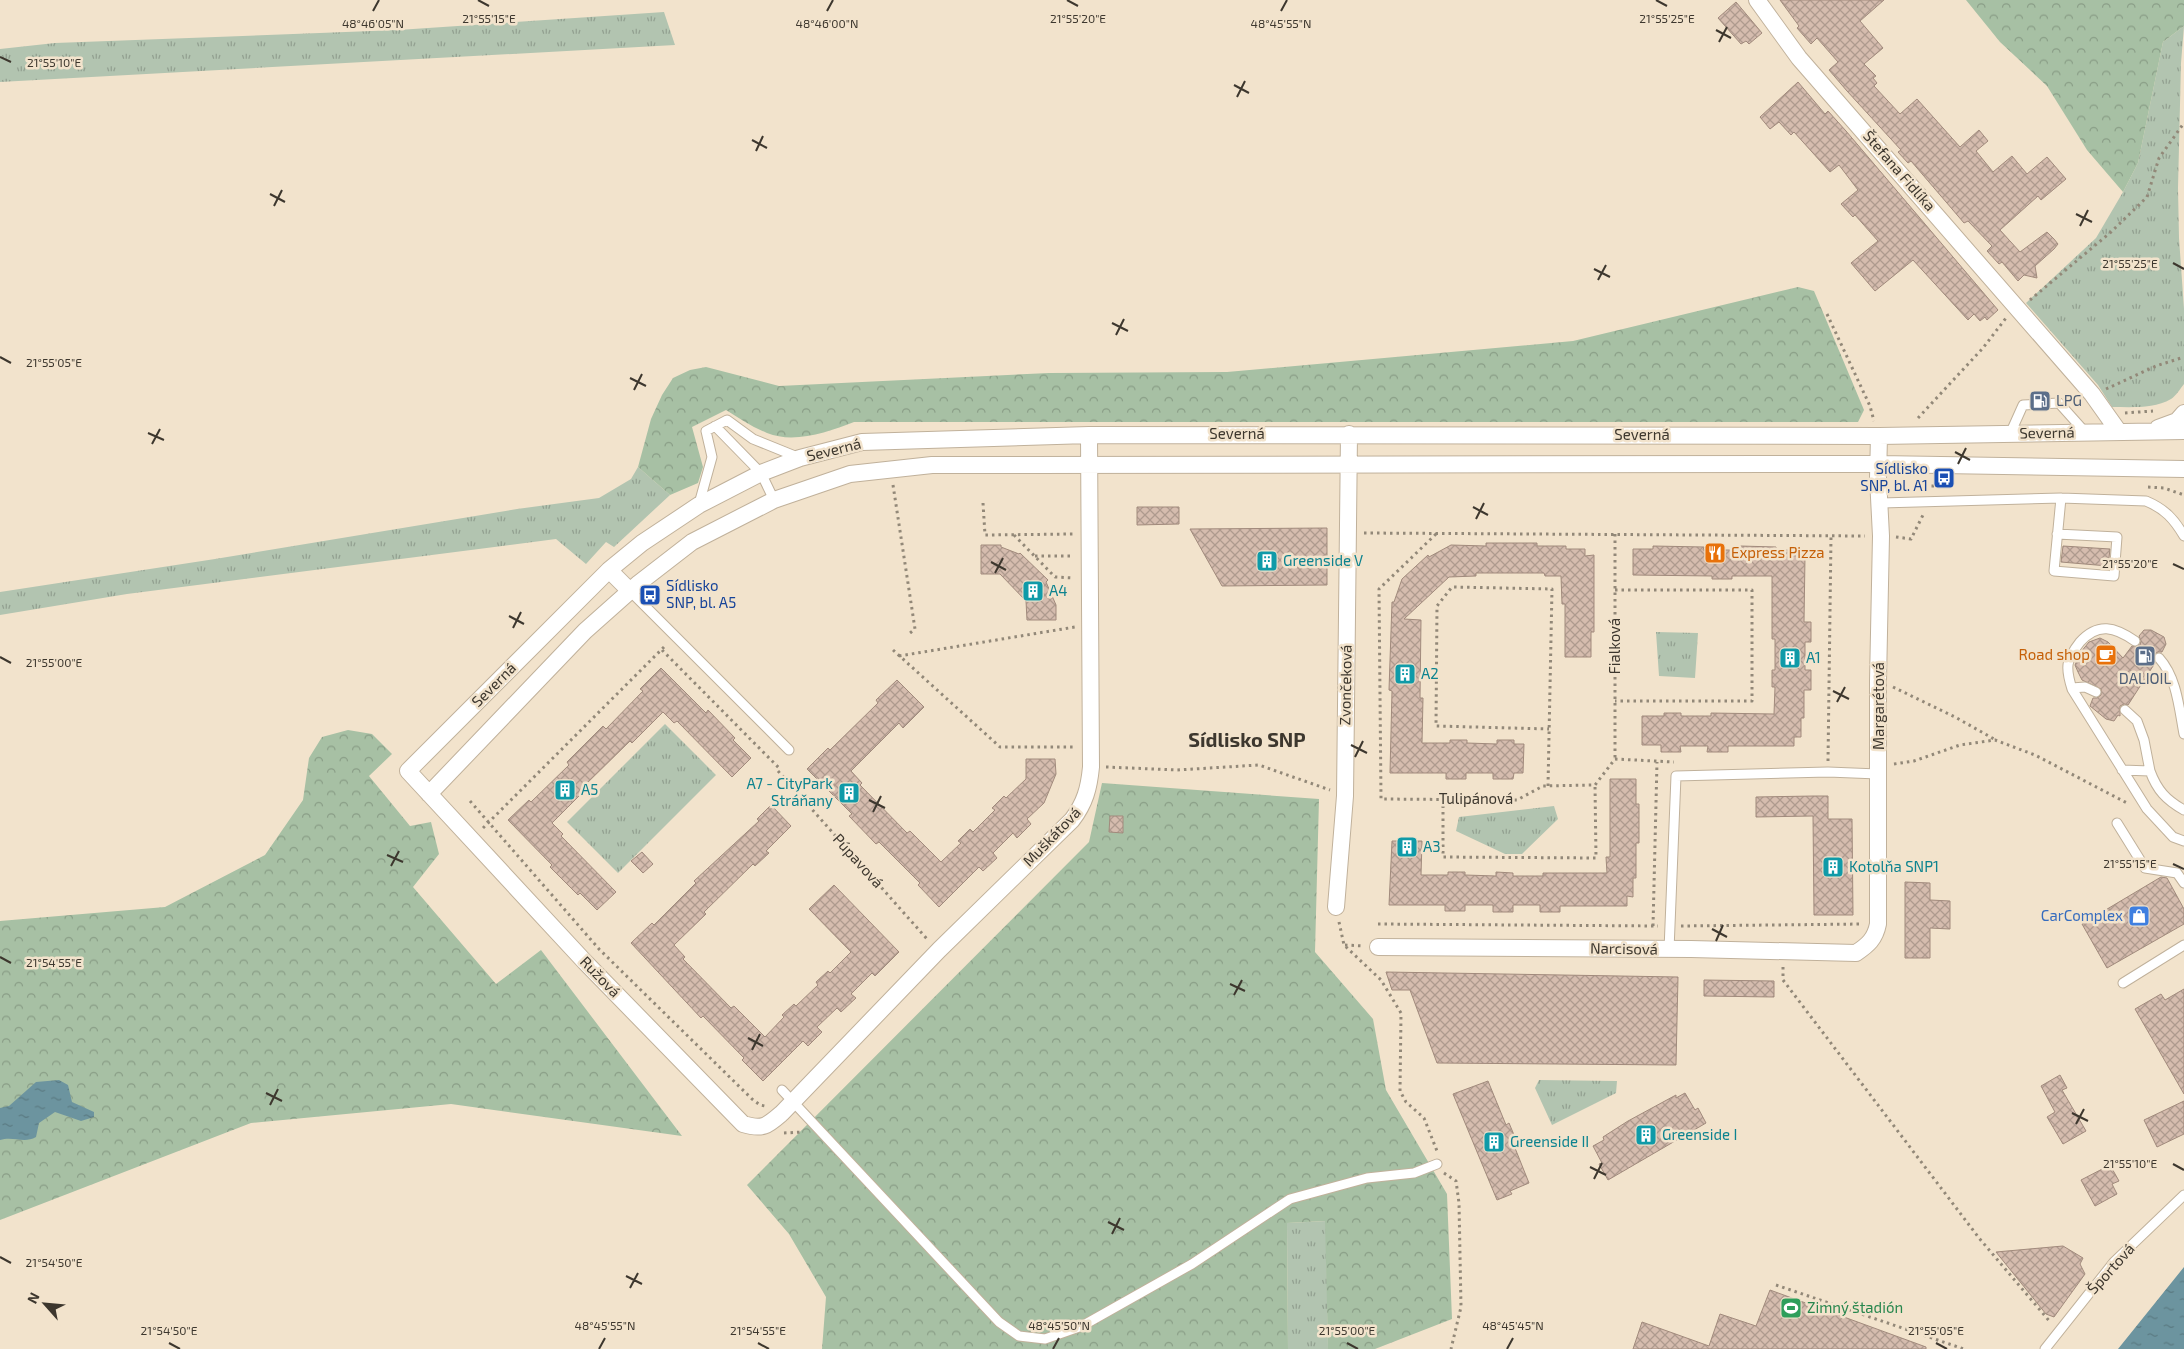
<svg xmlns="http://www.w3.org/2000/svg" width="2184" height="1349" font-family="'Exo 2',sans-serif">
<style>
.grass{fill:url(#grass-tufts)}
.forest{fill:url(#forest-crowns)}
.water{fill:url(#water-ripples)}
.building{fill:url(#building-cross-hatch);stroke:#a18a7c}
.lines{fill:none;stroke-linecap:round;stroke-linejoin:round}
.lane-casing{stroke:#c0b19b;stroke-width:11}
.street-casing{stroke:#c0b19b;stroke-width:18}
.path{stroke:#928878;stroke-width:3;stroke-dasharray:2.5 4;stroke-linecap:butt}
.lane{stroke:#fff;stroke-width:9}
.street{stroke:#fff;stroke-width:16}
.ticks{fill:none;stroke:#3d372e;stroke-width:2}
.labels{text-anchor:middle;stroke-width:5;stroke-linejoin:round;paint-order:stroke}
.street-label{font-size:15px;fill:#3d372e;stroke:#f2e3cc}
.service-label{font-size:15px;fill:#4e5e75;stroke:#f2e3cc;text-anchor:start}
.transit-label{font-size:15px;fill:#164399;stroke:#f2e3cc;text-anchor:end}
.food-label{font-size:15px;fill:#c56008;stroke:#f2e3cc;text-anchor:start}
.culture-label{font-size:15px;fill:#0d838f;stroke:#f2e3cc;text-anchor:start}
.shop-label{font-size:15px;fill:#366cbe;stroke:#f2e3cc;text-anchor:end}
.leisure-label{font-size:15px;fill:#27864d;stroke:#f2e3cc;text-anchor:start}
.district-label{font-size:20px;font-weight:bold;fill:#3d372e;stroke:#f2e3cc}
.ticks-label{font-size:12px;text-anchor:middle;fill:#3d372e;stroke:#f2e3cc;stroke-width:5;stroke-linejoin:round;paint-order:stroke}
</style>
<defs>
<pattern id="grass-tufts" width="24" height="20" patternUnits="userSpaceOnUse" patternTransform="scale(1.25)"><rect width="24" height="20" fill="#b2c4b0"/><path d="M3 7l-1-3M5 7V3M7 7l1-3M15 17l-1-3M17 17v-4M19 17l1-3" fill="none" stroke="#92a090"/></pattern>
<pattern id="forest-crowns" width="20" height="18" patternUnits="userSpaceOnUse" patternTransform="scale(1.25)"><rect width="20" height="18" fill="#a7c0a4"/><path d="M2 6a3 3 0 1 1 6 0M12 15a3 3 0 1 1 6 0" fill="none" stroke="#899d86"/></pattern>
<pattern id="water-ripples" width="26" height="14" patternUnits="userSpaceOnUse" patternTransform="scale(1.25)"><rect width="26" height="14" fill="#6c949f"/><path d="M2 4q2-2 4 0t4 0M15 11q2-2 4 0t4 0" fill="none" stroke="#5a7a82"/></pattern>
<pattern id="building-cross-hatch" width="8" height="8" patternUnits="userSpaceOnUse" patternTransform="scale(1.25)"><rect width="8" height="8" fill="#d5bcae"/><path d="M0 0l8 8M0 8l8-8" fill="none" stroke="#ae9a8e"/></pattern>
</defs>
<rect width="100%" height="100%" fill="#f2e3cc"/>
<!-- grass -->
<path class="grass" d="M664 12 675 45 0 82V49L55 43 398 30Z
M2184 26 2181 63 2178 188 2179 238 2184 309V384C2180 389 2176 396 2171 399 2154 409 2131 407 2112 407L2098 385 2026 303 2096 238 2123 192 2138 163 2163 42Z
M638 467 670 495 614 547 606 542 586 564 556 539 127 594 0 615V592L215 559 517 509 599 498 631 479Z
M1656 632 1698 633 1695 678 1659 676Z
M665 724 716 775 618 873 567 822Z
M1554 806 1558 819 1522 854H1505L1456 831 1459 817Z
M1539 1080 1617 1081 1616 1093 1552 1125 1535 1088Z
M1326 1221 1328 1349H1288L1287 1223Z"/>
<!-- forest -->
<path class="forest" d="M1966 0H2184V26L2163 42 2138 163 2123 192 2087 150 2047 86 2000 42Z
M1798 287 1814 291 1864 410 1858 422H854C828 432 794 444 767 433 752 427 739 418 726 410L692 427 703 467 698 483 670 495 638 467 651 419 662 395 673 378 690 370 706 367 779 386 1049 373 1227 372 1573 341Z
M348 730 372 734 392 754 369 776 410 826 431 822 439 854 413 887 496 984 541 950 682 1136 451 1104 251 1123 0 1220V921L165 907 265 855 303 800 309 758 322 737Z
M1102 783 1319 799 1315 952 1373 1019 1386 1090 1447 1194 1452 1319 1375 1349H1328L1325 1221 1287 1223 1288 1349H822L826 1297 789 1234 747 1185 1089 842Z"/>
<!-- water -->
<path class="water" d="M59 1080 68 1085 72 1102 94 1112V1117L81 1121 55 1112 39 1123 36 1137C24 1144 14 1136 0 1140V1108L9 1106 36 1082Z
M2184 1267V1349H2118Z"/>
<!-- building -->
<path class="building" d="M1780 0H1884L1860 21 1883 48 1864 64 1876 76 1873 78 1877 83 1874 86 1900 114 1917 99 1960 147 1979 130 1988 141 1976 151 1993 172 2012 156 2027 174 2047 157 2066 179 2041 200 2038 196 2000 230 2020 252 2047 232 2054 239 2058 244 2054 249 2035 266 2037 278 2024 275 2018 281 2002 262 1999 264 1987 251 1992 246 1968 221 1964 223 1911 161 1908 163 1898 152 1901 150 1847 91 1829 70 1838 62 1817 38 1811 44 1797 28 1799 26Z
M1736 2 1762 33 1749 44 1746 41 1741 44 1718 18Z
M1798 82 1825 114 1828 111 1846 131 1998 310 1987 320 1985 317 1980 321 1974 314 1968 320 1913 260 1875 291 1851 263 1878 241 1855 215 1853 217 1841 204 1858 190 1839 165 1830 172 1794 132 1791 135 1779 122 1770 129 1760 117Z
M1137 507H1179V524L1137 525Z
M1327 528V585L1222 586 1190 529Z
M1486 543H1537V546H1566V549H1585V556L1594 555V632H1591V657H1565V604H1562L1561 576H1545L1544 573H1476V576L1449 577 1404 619 1421 620 1420 698H1423L1422 743H1450V740H1467V743L1497 744V740H1514V744H1524L1523 773H1514L1513 779H1493V773H1466V779H1446V773H1390L1392 691 1389 690 1392 602H1394L1402 579 1428 555 1429 557 1451 545 1486 546Z
M981 545H1001V547L1019 554 1020 553 1048 580 1046 582 1056 605V620H1027L1026 601 1000 574H981Z
M1653 546 1704 547 1703 550H1740V546L1776 547V550H1795L1796 556H1805L1804 622H1811V642H1805V670H1811V690H1804V718H1801V737H1794V746H1728V752H1707L1708 746H1680L1681 752H1661V745H1642V716H1664V713H1681V716H1711V713L1774 714 1775 687H1772V670H1775V639H1772V576H1732V579H1712V576L1633 575V549H1653Z
M2063 546 2110 549 2108 566 2061 562Z
M2144 630H2151L2164 637 2166 644 2162 652H2158L2153 655 2155 663 2128 705 2124 704 2120 706V716L2118 715 2114 721 2106 719 2090 706 2093 698H2097L2101 695V689L2082 680 2078 672 2075 665 2081 652 2089 642 2100 638 2108 642 2123 658 2132 646 2140 645 2141 641 2139 636Z
M661 668 706 713 708 710 735 738 733 740 751 758 732 777 677 721 674 723 663 712 632 743 630 741 581 789 584 791 552 823 563 834 561 836 616 892 597 910 580 893 578 895 550 867 552 865 508 820 529 800 531 802 569 765 567 762 603 726 606 729 643 691 640 689Z
M897 680 924 707 903 728 899 723 851 771 862 783 860 785 907 833 910 831 941 862 961 843 958 841 970 829 973 832 995 810 992 808 1004 796 1006 798 1026 779V759H1055L1056 774 1044 803 1027 819 1031 824 1017 838 1013 833 993 853 997 858 983 871 979 867 939 907 918 885 920 883 879 842 876 844 849 816 852 814 807 769 828 748 830 750 878 703 876 700Z
M1610 779H1636V804H1639V843H1636V878H1633V897L1627 896V906H1560V912H1540V905H1513V912H1493V905H1465V911H1445V905H1389L1392 841H1422L1421 875H1448V872H1465V875L1496 876V872L1513 873V876H1543V873H1607L1606 857H1610Z
M1814 796H1828V819H1852L1853 915H1814L1813 816 1756 817V797Z
M771 805 791 826 766 851 769 853 755 866 753 864 704 912 706 914 674 945 685 957 683 959 731 1008 734 1006 765 1037 784 1017 782 1015 794 1004 796 1006 818 985 816 982 828 971 830 973 851 952 809 909 834 885 899 952 875 976 872 973 851 994 856 998 841 1012 837 1008 817 1027 822 1032 808 1046 803 1041 763 1081 742 1060 744 1058 703 1016 701 1018 631 943 652 923 654 925 696 883 694 881 759 821 757 819Z
M1110 816H1123V833L1109 832Z
M642 852 653 864 643 873 631 861Z
M2161 877 2167 878 2184 909V924L2107 968 2082 924Z
M1905 882 1930 883V900L1950 901V929L1930 928V958H1905Z
M1386 972 1678 977 1676 1065 1437 1063 1410 990H1392Z
M1704 980 1774 981V997L1704 996Z
M2184 989V1094L2135 1009 2161 994 2165 1000Z
M2060 1075 2067 1088 2062 1090 2086 1131 2063 1144 2047 1117 2055 1112 2041 1086Z
M1488 1081 1506 1125 1509 1123 1517 1142 1513 1143 1529 1183 1510 1191 1512 1194 1497 1200 1453 1094Z
M1685 1093 1695 1110 1698 1108 1706 1123 1608 1180 1599 1164 1602 1163 1593 1146 1604 1140 1603 1137 1628 1121 1676 1095V1098Z
M2184 1101V1134L2157 1147 2144 1120Z
M2110 1165 2119 1181 2112 1184 2117 1194 2095 1206 2081 1180Z
M2063 1246 2083 1258 2080 1264 2085 1274 2054 1317 2046 1314 1996 1252Z
M1770 1290 1926 1347V1349H1633L1642 1322 1709 1346 1720 1314 1756 1326Z"/>
<g class="lines">
<!-- lane casing -->
<g class="lane-casing">
<path id="lane" d="M715 426 761 473 774 500
M2010 434 2023 405 2059 403 2085 432
M1881 503 2061 498 2146 501C2165 509 2174 519 2184 536
M699 504 712 457 706 431 727 420 753 439 800 458
M2057 534 2117 537 2114 576 2054 571 2061 498
M630 591 789 750
M2135 641C2115 627 2098 622 2080 642 2066 660 2065 667 2072 689L2147 809 2173 837 2184 841
M2159 658C2177 678 2179 708 2184 734
M2072 688 2085 687 2096 692
M2125 710 2137 721 2144 740 2150 771
M2122 770 2150 771C2157 790 2166 800 2184 810
M2117 823 2145 868 2177 873 2184 883
M1669 950 1676 776 1828 772 1878 774
M2123 983 2184 945
M782 1090 999 1322 1019 1336 1045 1339 1082 1326 1192 1264 1290 1199 1367 1178 1414 1173 1437 1164
M2045 1349 2114 1262 2184 1195"/>
</g>
<!-- street casing -->
<g class="street-casing">
<path id="street" d="M1757 0 1799 58 2092 394 2119 432
M2158 428 2177 421 2184 413
M1089 435 1091 767C1089 788 1085 803 1072 820L939 950 782 1113C767 1126 763 1130 743 1124L585 962 408 771 609 570 642 543 699 505 761 473 800 458 862 442 1089 435 1879 436 2184 431
M609 570 630 591
M429 794 585 631 639 583 692 542 774 500 850 474 932 465 1879 464 2184 469
M1336 907 1345 796 1349 434
M1378 947 1691 949 1856 953C1868 945 1875 939 1878 924V681L1881 536 1878 478 1879 436"/>
</g>
<!-- path -->
<path class="path" d="M2030 300 2111 232 2147 197 2159 158 2184 123
M1827 314 1870 406 1874 421
M2106 389 2156 366 2184 357
M2125 413 2153 411
M1918 418 1983 348 2006 318
M893 485 915 629 910 633
M1925 486H1950
M2148 487 2164 488 2184 495
M983 503 985 535 1073 534
M1364 533 1865 536
M1436 534 1379 589 1381 799 1517 800 1543 786 1595 785 1615 759
M1615 534V759
M1014 535 1055 577 1074 578
M1896 537 1911 539 1924 513
M1035 556H1074
M1615 590H1752V701H1615
M662 650 779 768
M893 650 1000 747H1076
M899 656 1075 627
M1893 687 1955 717 1994 739
M1615 759 1674 762
M1828 761 1831 536
M1894 764 1914 761 1960 745 1995 740 2035 755 2127 803
M1106 767 1177 770 1259 765 1330 790
M778 771 927 939
M1548 786 1552 589 1452 587 1437 606 1436 726 1549 729
M1443 799V857L1596 858 1595 785
M470 801 599 949 752 1099 760 1105 765 1106
M483 828 666 645
M1339 922 1344 945 1381 980 1401 1013 1400 1091 1406 1102 1424 1118 1437 1151
M1378 924 1658 926
M1653 926 1657 762
M1681 926 1863 924
M1345 945 1363 946
M1783 967V980L1979 1238 2051 1323
M784 1133 803 1132
M1444 1173 1456 1181 1459 1203 1461 1307 1451 1349
M1776 1285 1964 1349"/>
<!-- lane -->
<use href="#lane" class="lane"/>
<!-- street -->
<use href="#street" class="street"/>
</g>
<!-- ticks -->
<path class="ticks" d="M478 0 489 6M1067 0 1078 6M1656 0 1667 6M373 11 379 0M827 11 833 0M1281 11 1287 0M1716 30 1731 38M1719 42 1727 27M0 57 11 62M1234 85 1249 93M1237 97 1245 81M752 140 767 148M756 151 763 136M270 194 285 202M274 206 282 190M2076 214 2092 222M2080 226 2088 210M2173 263 2184 269M1594 269 1610 277M1598 280 1606 265M1112 323 1128 331M1116 335 1124 319M0 357 11 363M630 378 646 386M634 390 642 374M148 433 164 440M152 444 160 429M1955 452 1970 460M1958 464 1966 448M1473 507 1488 515M1476 519 1484 503M991 562 1006 570M2173 564 2184 569M995 573 1003 558M509 616 524 624M513 628 521 612M0 657 11 663M1833 691 1849 699M1837 702 1845 687M1351 745 1367 753M1355 757 1363 741M869 800 885 808M873 812 881 796M387 855 403 862M2173 864 2184 869M391 866 399 851M1712 929 1727 937M1716 941 1723 925M0 957 11 963M1230 984 1245 991M1234 995 1242 980M748 1038 763 1046M752 1050 760 1034M266 1093 282 1101M270 1105 278 1089M2072 1113 2088 1121M2076 1124 2084 1109M2173 1164 2184 1170M1590 1167 1606 1175M1594 1179 1602 1163M1108 1222 1124 1230M1112 1234 1120 1218M0 1257 11 1263M626 1276 642 1284M630 1288 638 1273M169 1343 180 1349M758 1343 769 1349M1347 1343 1358 1349M1936 1343 1947 1349M599 1349 605 1338M1053 1349 1059 1338M1507 1349 1513 1338"/>
<!-- icons -->
<defs>
<g id="fuel-square" transform="scale(1.125)"><rect x="-9" y="-9" width="18" height="18" rx="4" fill="#5c6f8a" stroke="#f2e3cc"/><path d="M-5.5-6h7V0h2V4h1.3V-2.5L3-4.5l.8-.8L6-3V5H2.5V1h-1V6h-7ZM-4.2-4.7v3.2H.2V-4.7Z" fill="#fff"/></g>
<g id="bus-square" transform="scale(1.125)"><rect x="-9" y="-9" width="18" height="18" rx="4" fill="#1a4fb4" stroke="#f2e3cc"/><path d="M-5-6H5V4H4V6H2V4H-2V6H-4V4H-5ZM-3.5-4V0h7V-4ZM-3.5 1.2v1.5H-2V1.2ZM2 1.2v1.5H3.5V1.2Z" fill="#fff"/></g>
<g id="restaurant-square" transform="scale(1.125)"><rect x="-9" y="-9" width="18" height="18" rx="4" fill="#e8710a" stroke="#f2e3cc"/><path d="M-5-6h1v4h1v-4h1v4h1v-4h1v5L-1.5 .5V6h-2V.5L-5-1ZM5-6V6H3V1.5H1.5Q1.5-4 5-6Z" fill="#fff"/></g>
<g id="building-square" transform="scale(1.125)"><rect x="-9" y="-9" width="18" height="18" rx="4" fill="#0f9aa8" stroke="#f2e3cc"/><path d="M-4-6H4V6H1V3H-1V6H-4ZM-2.5-4.3h1.7v1.8h-1.7ZM.8-4.3h1.7v1.8H.8ZM-2.5-1h1.7V.8h-1.7ZM.8-1h1.7V.8H.8Z" fill="#fff"/></g>
<g id="cafe-square" transform="scale(1.125)"><rect x="-9" y="-9" width="18" height="18" rx="4" fill="#e8710a" stroke="#f2e3cc"/><path d="M-5.5-4.5H6V0H3Q3 3.5 0 3.5H-2.5Q-5.5 3.5-5.5 0ZM3-3.2v2h1.7v-2ZM-6 4.5H4V6H-6Z" fill="#fff"/></g>
<g id="shop-square" transform="scale(1.125)"><rect x="-9" y="-9" width="18" height="18" rx="4" fill="#3f7fe0" stroke="#f2e3cc"/><path d="M-5-2.5h2.3a2.7 3.5 0 0 1 5.4 0H5L5.5 6h-11ZM-1.5-2.5h3a1.5 2.3 0 0 0-3 0Z" fill="#fff"/></g>
<g id="stadium-square" transform="scale(1.125)"><rect x="-9" y="-9" width="18" height="18" rx="4" fill="#2e9e5b" stroke="#f2e3cc"/><path d="M0-5a6.5 5 0 1 0 0 10a6.5 5 0 1 0 0-10ZM-3.5-1.8h7v3.6h-7Z" fill="#fff"/></g>
</defs>
<g fill-rule="evenodd">
<use href="#fuel-square" x="2040" y="401"/>
<use href="#bus-square" x="1944" y="478"/>
<use href="#restaurant-square" x="1715" y="553"/>
<use href="#building-square" x="1267" y="561"/>
<use href="#building-square" x="1033" y="591"/>
<use href="#bus-square" x="650" y="595"/>
<use href="#cafe-square" x="2106" y="655"/>
<use href="#fuel-square" x="2145" y="656"/>
<use href="#building-square" x="1790" y="658"/>
<use href="#building-square" x="1405" y="674"/>
<use href="#building-square" x="565" y="790"/>
<use href="#building-square" x="849" y="793"/>
<use href="#building-square" x="1407" y="847"/>
<use href="#building-square" x="1833" y="867"/>
<use href="#shop-square" x="2139" y="916"/>
<use href="#building-square" x="1646" y="1135"/>
<use href="#building-square" x="1494" y="1142"/>
<use href="#stadium-square" x="1791" y="1308"/>
</g>
<g class="labels">
<!-- street labels -->
<g class="street-label">
<text transform="translate(1899 171) rotate(49)" y="5">Štefana Fidlíka</text>
<text transform="translate(2047 433) rotate(-1)" y="5">Severná</text>
<text x="1237" y="439">Severná</text>
<text x="1642" y="440">Severná</text>
<text transform="translate(834 450) rotate(-14)" y="5">Severná</text>
<text transform="translate(1615 646) rotate(-90)" y="5">Fialková</text>
<text transform="translate(494 685) rotate(-45)" y="5">Severná</text>
<text transform="translate(1346 685) rotate(-89)" y="5">Zvončeková</text>
<text transform="translate(1879 706) rotate(-90)" y="5">Margarétová</text>
<text x="1476" y="804">Tulipánová</text>
<text transform="translate(1052 837) rotate(-46)" y="5">Muškátová</text>
<text transform="translate(858 861) rotate(48)" y="5">Púpavová</text>
<text transform="translate(1624 949) rotate(1)" y="5">Narcisová</text>
<text transform="translate(600 977) rotate(46)" y="5">Ružová</text>
<text transform="translate(2111 1269) rotate(-48)" y="5">Športová</text>
</g>
<!-- service labels -->
<g class="service-label">
<text x="2056" y="406">LPG</text>
<text x="2145" y="684" text-anchor="middle">DALIOIL</text>
</g>
<!-- transit labels -->
<g class="transit-label">
<text x="1928" y="474">Sídlisko<tspan x="1928" dy="17">SNP, bl. A1</tspan></text>
<text x="666" y="591" text-anchor="start">Sídlisko<tspan x="666" dy="17">SNP, bl. A5</tspan></text>
</g>
<!-- food labels -->
<g class="food-label">
<text x="1731" y="558">Express Pizza</text>
<text x="2090" y="660" text-anchor="end">Road shop</text>
</g>
<!-- culture labels -->
<g class="culture-label">
<text x="1283" y="566">Greenside V</text>
<text x="1049" y="596">A4</text>
<text x="1806" y="663">A1</text>
<text x="1421" y="679">A2</text>
<text x="833" y="789" text-anchor="end">A7 - CityPark<tspan x="833" dy="17">Stráňany</tspan></text>
<text x="581" y="795">A5</text>
<text x="1423" y="852">A3</text>
<text x="1849" y="872">Kotolňa SNP1</text>
<text x="1662" y="1140">Greenside I</text>
<text x="1510" y="1147">Greenside II</text>
</g>
<!-- shop labels -->
<g class="shop-label">
<text x="2123" y="921">CarComplex</text>
</g>
<!-- leisure labels -->
<g class="leisure-label">
<text x="1807" y="1313">Zimný štadión</text>
</g>
<!-- district labels -->
<g class="district-label">
<text x="1247" y="747">Sídlisko SNP</text>
</g>
</g>
<g class="ticks-label">
<text x="489" y="23">21°55'15"E</text>
<text x="1078" y="23">21°55'20"E</text>
<text x="1667" y="23">21°55'25"E</text>
<text x="373" y="28">48°46'05"N</text>
<text x="827" y="28">48°46'00"N</text>
<text x="1281" y="28">48°45'55"N</text>
<text x="54" y="67">21°55'10"E</text>
<text x="2130" y="268">21°55'25"E</text>
<text x="54" y="367">21°55'05"E</text>
<text x="2130" y="568">21°55'20"E</text>
<text x="54" y="667">21°55'00"E</text>
<text x="2130" y="868">21°55'15"E</text>
<text x="54" y="967">21°54'55"E</text>
<text x="2130" y="1168">21°55'10"E</text>
<text x="54" y="1267">21°54'50"E</text>
<text x="605" y="1330">48°45'55"N</text>
<text x="1059" y="1330">48°45'50"N</text>
<text x="1513" y="1330">48°45'45"N</text>
<text x="169" y="1335">21°54'50"E</text>
<text x="758" y="1335">21°54'55"E</text>
<text x="1347" y="1335">21°55'00"E</text>
<text x="1936" y="1335">21°55'05"E</text>
</g>
<!-- north arrow -->
<g transform="translate(45 1304) rotate(297)" stroke="#f2e3cc" stroke-width="4" paint-order="stroke">
<path d="M0-4L9 19L0 12L-9 19Z" fill="#3d372e"/>
<text y="-8" font-size="14" font-weight="bold" text-anchor="middle" fill="#3d372e">N</text>
</g>
</svg>
